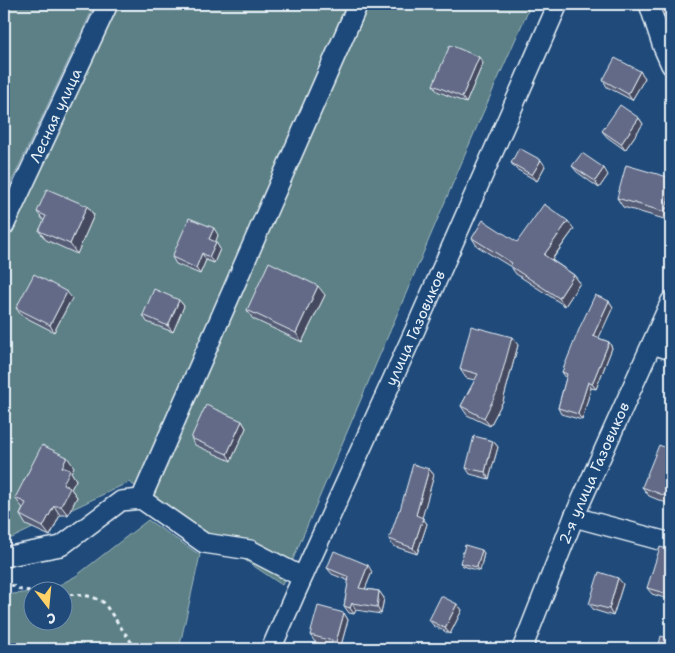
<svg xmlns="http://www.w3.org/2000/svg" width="675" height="653" font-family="'Shantell Sans',sans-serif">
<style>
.green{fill:#5b8085;stroke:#a2b8be}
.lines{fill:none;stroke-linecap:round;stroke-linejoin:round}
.minor-casing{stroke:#e8f1f8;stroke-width:22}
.path{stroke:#e8f1f8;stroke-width:3;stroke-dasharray:4 4;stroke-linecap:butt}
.minor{stroke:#1f4a7a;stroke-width:19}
.wall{fill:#545b74;stroke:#e8f1f8}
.shaded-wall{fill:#454a5e;stroke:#e8f1f8}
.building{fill:#626a87;stroke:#e8f1f8}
.labels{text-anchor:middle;stroke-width:4;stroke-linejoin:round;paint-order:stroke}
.street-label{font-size:15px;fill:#e8f1f8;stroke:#1f4a7a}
</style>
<rect width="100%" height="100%" fill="#1f4a7a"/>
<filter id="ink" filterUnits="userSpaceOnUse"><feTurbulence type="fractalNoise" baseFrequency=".02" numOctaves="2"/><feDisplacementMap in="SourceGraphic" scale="10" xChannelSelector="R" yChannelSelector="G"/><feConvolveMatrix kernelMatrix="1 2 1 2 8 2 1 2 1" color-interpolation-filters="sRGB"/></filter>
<g filter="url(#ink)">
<!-- green -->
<path class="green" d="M4 4H95L4 198Z
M103 4H531L478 124 282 585 129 482 12 538H4V221Z
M148 520 200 555 179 649H4V595L32 592V620H62V590H46H50L76 576Z"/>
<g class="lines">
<!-- minor casing -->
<g class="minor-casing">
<g id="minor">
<path d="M649 4 663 47 671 65"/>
<path id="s1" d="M4 226 108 4"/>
<path d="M652 344 671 350"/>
<path d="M141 499 358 4"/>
<path d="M574 517 671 543"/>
<path d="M4 557 61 546 121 501 141 499 204 543 250 550 302 577"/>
<path id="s2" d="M271 649 295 594 415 330 558 4"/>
<path id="s3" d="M522 649 574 517 671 301"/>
</g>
</g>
<!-- path -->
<path class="path" d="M4 581 21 590 32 591
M62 594C76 595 93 594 104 603L136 649"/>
<!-- minor -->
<use href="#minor" class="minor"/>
</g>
<!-- wall -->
<path class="wall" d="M671 4V17L664 15 660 9Z
M483 63 466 103 437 91 433 85Z
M640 71 645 78 632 100 607 87 603 80Z
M639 118 643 124 625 150 607 137 602 131Z
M511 163 545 166 537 181 516 169Z
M572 166 608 175 599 188 577 172Z
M671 178V221L623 207 617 198Z
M87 206 94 215 77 254 46 240 39 231 44 221 37 212Z
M574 229 552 260 574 275 580 283 565 306 516 274 511 267 477 246 472 238 517 242Z
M218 235 215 242 220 249 214 263 206 260 200 274 176 264 172 257Z
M325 295 302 342 253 319 247 310Z
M72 298 54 332 21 315 16 308Z
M179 300 184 306 173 332 147 322 143 315Z
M609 301 613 307 598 338 609 342 612 348 596 389 591 388 582 420 561 414 558 408 566 378 562 372Z
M518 345 503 401 490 426 467 415 461 406 475 380 466 378 460 369Z
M242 421 246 428 231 461 195 445 191 438Z
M493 441 498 447 489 479 470 474 466 468Z
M671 450V505L649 496 642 487Z
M74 467 71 472 76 480 71 489 77 497 68 515H60L50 536 26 525 20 515 23 508 22 507 15 498Z
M429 469 434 475 422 517 427 524 417 554 393 546 389 539 400 510Z
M671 550V600L652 594 647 588Z
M484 553 480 571 463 566 460 563Z
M327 568 372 572 365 589 379 591 384 598 381 614 356 610 354 614 349 613 344 606 349 581 332 574Z
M623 584 613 616 594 610 589 604Z
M457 604 462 610 450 634 434 626 429 620Z
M344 613 348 620 340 649 315 642 310 635Z"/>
<!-- shaded-wall -->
<path class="shaded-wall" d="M479 57 483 63 466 103 462 97Z
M640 71 645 78 632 100 628 94Z
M639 118 643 124 625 150 621 144Z
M541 160 545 166 537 181 532 175Z
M604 168 608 175 599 188 595 181Z
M671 190V221L665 212Z
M87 206 94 215 77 254 70 244Z
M568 221 574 229 549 263 544 255Z
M214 228 218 235 214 246 209 239Z
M216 242 220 249 214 263 209 257Z
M202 253 206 260 200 274 196 268Z
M574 275 580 283 565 306 559 298Z
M318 286 325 295 302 342 296 333Z
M67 292 72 298 54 332 50 325Z
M179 300 184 306 173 332 168 326Z
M609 301 613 307 597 342 593 336Z
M512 337 518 345 503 401 490 426 484 418Z
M609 342 612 348 596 389 592 384Z
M588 382 591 388 582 420 578 414Z
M242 421 246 428 231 461 227 454Z
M493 441 498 447 489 479 485 472Z
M67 457 74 467 71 472 76 480 71 489 77 497 68 515 61 506 63 484 62 467Z
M429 469 434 475 421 522 416 515Z
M54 506 60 515 50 536 43 527Z
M423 518 427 524 417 554 413 548Z
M482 550 484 553 480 571 477 567Z
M368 565 372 572 363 594 359 588Z
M618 578 623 584 613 616 609 609Z
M379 591 384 598 381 614 377 607Z
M352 603 356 610 354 614 350 608Z
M457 604 462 610 450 634 445 628Z
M344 613 348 620 340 649 336 642Z"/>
<!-- building -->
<path class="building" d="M661 4H671V12L660 9V7Z
M450 45 479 57 462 97 433 85Z
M615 58 640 71 628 94 603 80Z
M620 105 639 118 621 144 602 131Z
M519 148 541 160 532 175 511 163Z
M582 153 604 168 595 181 572 166Z
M626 165 671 178V190L665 212 617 198Z
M47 189 87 206 70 244 39 231 46 216 37 212Z
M544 204 568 221 544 255 574 275 559 298 510 266 512 263 472 238 483 220 517 242Z
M189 218 214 228 209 239 216 242 209 257 202 253 196 268 172 257Z
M269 262 318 286 296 333 247 310Z
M34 274 67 292 50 325 16 308Z
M154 289 179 300 168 326 143 315Z
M595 295 609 301 593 336 609 342 592 384 588 382 578 414 558 408 567 374 562 372 580 327Z
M471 326 512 337 497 392 484 418 461 406 478 374 460 369Z
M206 405 242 421 227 454 191 438Z
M474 436 493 441 485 472 466 468Z
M42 445 67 457 62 467 70 470 63 484 70 488 61 506H54L43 527 20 515 26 503 15 498Z
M659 445 671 450V498L642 487Z
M413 464 429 469 416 515 423 518 413 548 389 539 399 510H400Z
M465 545 482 550 477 567 460 563Z
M660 547 671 550V595L647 588Z
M334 551 368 565 359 588 379 591 377 607 352 603 350 608 344 606 349 577 327 568Z
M599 572 618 578 609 609 589 604Z
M441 596 457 604 445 628 429 620Z
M318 606 344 613 336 642 310 635Z
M661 636 671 639V649H658Z"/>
</g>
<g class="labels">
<!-- street labels -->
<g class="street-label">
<text dy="5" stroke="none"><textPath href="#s1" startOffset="122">Лесная улица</textPath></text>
<text dy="5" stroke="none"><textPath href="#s2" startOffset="352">улица Газовиков</textPath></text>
<text dy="5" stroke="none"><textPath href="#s3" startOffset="190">2-я улица Газовиков</textPath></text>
</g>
</g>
<!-- margin -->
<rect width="675" height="653" fill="none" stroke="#1f4a7a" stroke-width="20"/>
<rect x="10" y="10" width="655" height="633" fill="none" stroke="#e8f1f8" stroke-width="2" filter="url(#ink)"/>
<!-- north arrow -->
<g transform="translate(48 606) rotate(164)"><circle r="24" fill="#1f4a7a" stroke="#6f8dac"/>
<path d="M0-4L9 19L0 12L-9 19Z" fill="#ffd166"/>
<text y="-8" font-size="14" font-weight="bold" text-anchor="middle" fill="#e8f1f8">С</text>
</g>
</svg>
